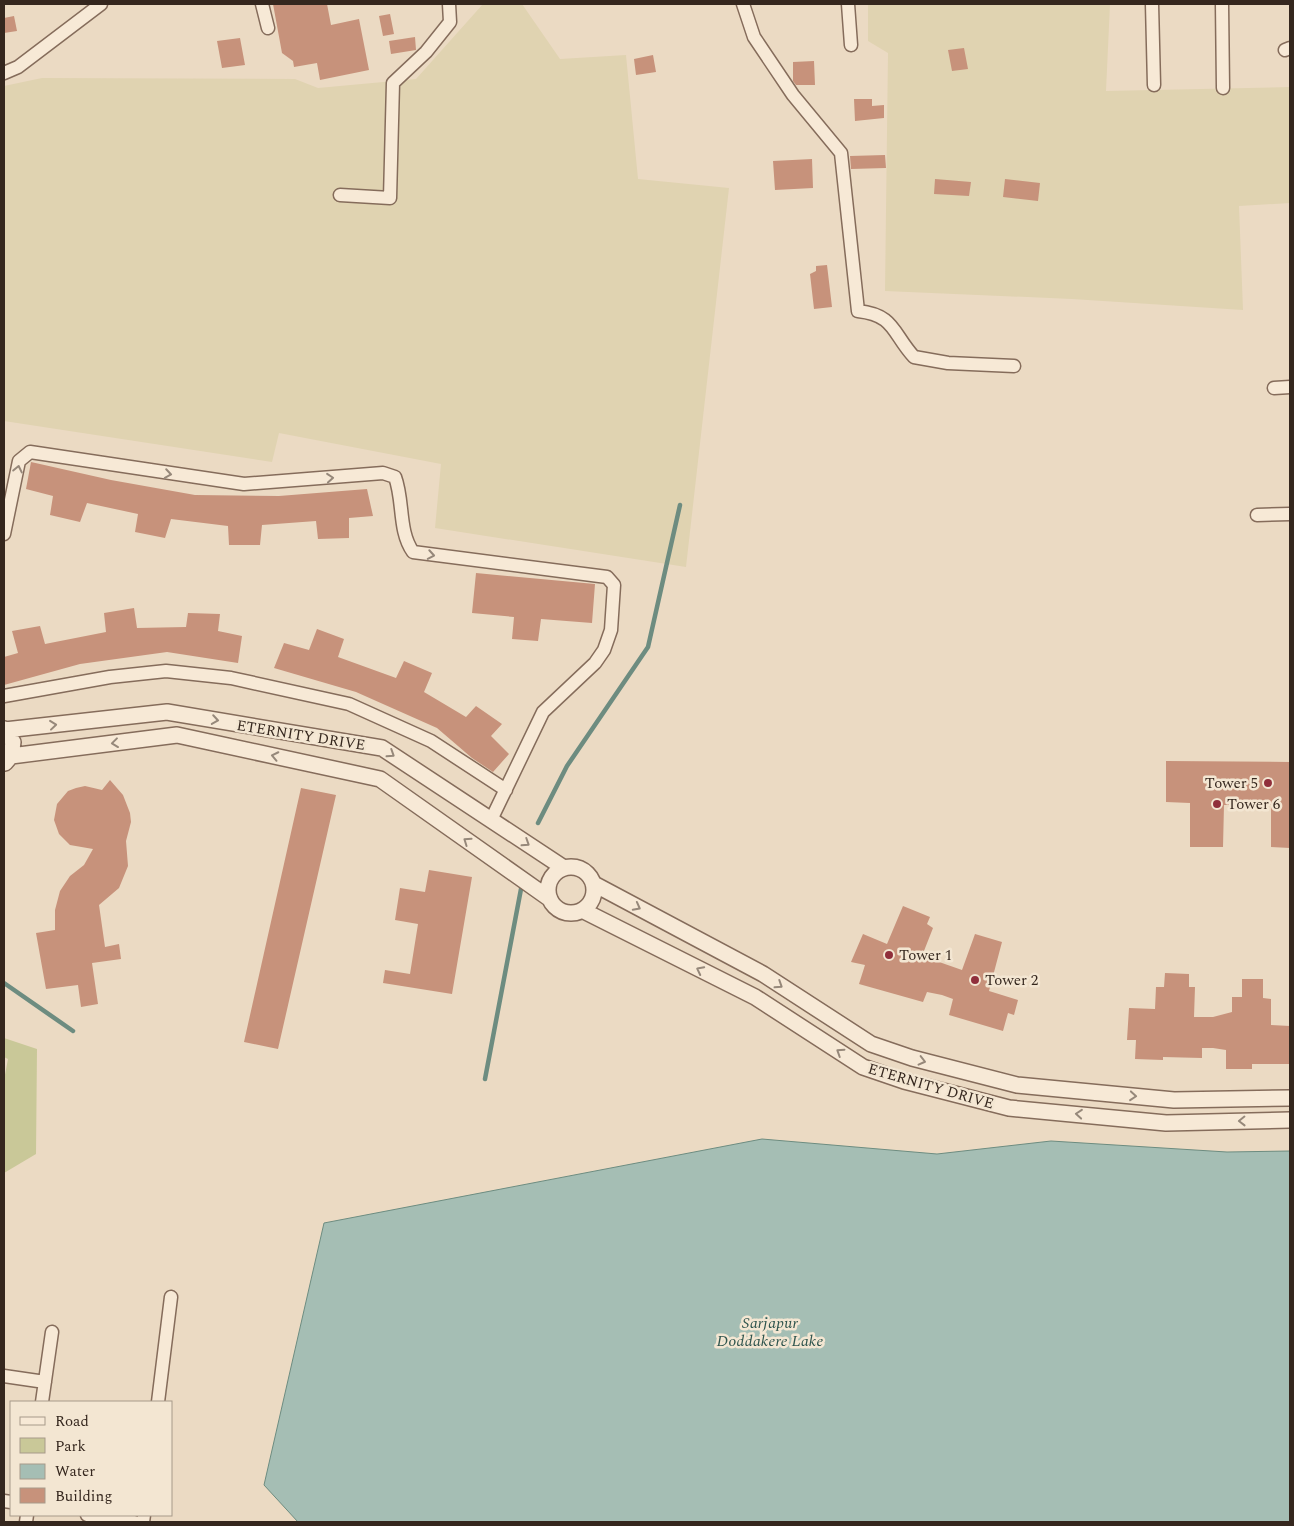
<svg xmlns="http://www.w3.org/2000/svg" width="1294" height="1526" font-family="Spectral,serif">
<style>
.farmland{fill:#e0d3b1}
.green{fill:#c9c898}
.water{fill:#a5beb4;stroke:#6d8c80}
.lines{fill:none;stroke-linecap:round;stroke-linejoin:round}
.stream{stroke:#6d8c80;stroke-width:4.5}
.building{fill:#c7927b}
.minor-casing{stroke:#856c5b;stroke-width:15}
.tertiary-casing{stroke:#856c5b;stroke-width:18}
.minor{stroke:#f7e9d6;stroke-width:12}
.tertiary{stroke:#f7e9d6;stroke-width:15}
.oneway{stroke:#96887a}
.poi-dot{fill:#902f3b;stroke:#f3e6d2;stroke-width:2}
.labels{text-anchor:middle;stroke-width:5;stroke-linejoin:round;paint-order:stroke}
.street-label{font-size:15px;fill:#35271e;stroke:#f3e6d2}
.poi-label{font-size:15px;fill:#35271e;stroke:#f3e6d2;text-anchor:start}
.water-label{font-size:16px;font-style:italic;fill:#2e544d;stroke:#f3e6d2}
</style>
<rect width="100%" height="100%" fill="#ebdac3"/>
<!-- farmland -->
<path class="farmland" d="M483 4H522L560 59 626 55 638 179 729 188 686 567 435 528 441 464 279 433 272 462 4 421V86L42 78 295 79 318 88 416 79Z
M868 4H1110L1106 91 1290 87V203L1239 206 1243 310 1072 299 885 291 888 53 868 41Z"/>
<!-- green -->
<path class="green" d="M4 1038 37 1049 36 1154 4 1173V1080L8 1059 4 1057Z"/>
<!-- water -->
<path class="water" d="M762 1139 937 1154 1051 1141 1227 1152 1290 1151V1522H298L264 1485 324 1223Z"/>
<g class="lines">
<!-- stream -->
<path class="stream" d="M538 823 567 766 648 647 680 505
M4 983 73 1031
M485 1079 521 889"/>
</g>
<!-- building -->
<path class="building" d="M273 4H327L331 25 359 19 369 70 320 80 317 63 294 67 293 61 282 53Z
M390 14 394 34 383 36 379 16Z
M14 16 17 31 4 33V18Z
M415 37 416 50 391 54 389 41Z
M240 38 245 65 222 68 217 41Z
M964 48 968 69 952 71 948 50Z
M653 55 656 72 636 75 634 59Z
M814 61 815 85H796L793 81V62Z
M854 99H872V106L884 105V118L855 121Z
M885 155 886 168 851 169 850 156Z
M812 159 813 188 775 190 773 161Z
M935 179 971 182 969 196 934 194Z
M1005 179 1040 183 1038 201 1003 197Z
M827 265 832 307 814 309 810 274 816 271V266Z
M31 462 111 480 195 495 279 496 367 489 373 516 349 518V538L318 539 316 521 262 525 260 545H229L228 526 171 519 165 538 135 532 138 514 87 503 80 522 50 515 53 496 26 489Z
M476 573 595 584 592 623 541 619 538 641 512 639 514 617 472 613Z
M134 608 137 628 186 627 188 613 220 614 218 631 242 636 238 663 167 652 80 664 4 685V657L18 653 12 631 40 626 45 644 106 632 104 613Z
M317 629 344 639 338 657 396 678 404 661 432 673 424 692 466 717 476 706 502 724 491 736 509 754 493 772 472 758 437 728 356 692 274 668 284 643 309 650Z
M1166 761 1290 762V848L1271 847V805H1224L1223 847H1190V803L1166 802Z
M110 780 123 795 130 813 131 822 126 841 128 866 119 888 99 905 105 947 119 944 121 959 92 963 98 1004 81 1007 78 985 46 989 36 933 55 930V910L60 891 70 876 84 865 93 849 70 845 59 834 54 820 57 804 68 791 76 788 85 786 102 790Z
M301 788 336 795 278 1049 244 1042Z
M429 870 472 877 452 994 383 983 385 970 410 974 418 924 395 920 400 888 425 892Z
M903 906 930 917 927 924 933 928 922 956 962 970 975 934 1002 942 989 991 1018 1000 1014 1015 1008 1013 1003 1031 949 1015 953 999 942 995 927 992 923 1002 859 984 865 965 851 962 863 934 887 944Z
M1165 973 1189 974V987H1195L1194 1017H1213L1232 1012V997H1242V979H1263V998L1271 999V1025L1290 1026V1064H1252V1069H1226V1050L1213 1048H1202V1058L1163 1057V1060L1135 1059 1136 1040H1127L1129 1008 1155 1009 1156 987H1164Z"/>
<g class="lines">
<!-- minor casing -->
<g class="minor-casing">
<path id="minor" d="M262 4 268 28
M743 4 754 37 793 95 841 153 858 311C895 315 892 333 914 357L948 363 1014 366
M848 4 851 45
M1152 4 1154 85
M1222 4 1223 88
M1285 50 1290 48
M4 73 18 67 101 4
M340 195 390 198 393 83 426 52 450 22 449 4
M1274 388 1290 387
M1257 515 1290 514
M4 534 19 461 30 452 244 484 383 473 395 477C404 501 398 531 413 552L607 577 614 585 611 630 604 650 595 663 543 712 491 820
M4 696 110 677 166 671 231 678 349 704 431 741 506 790
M4 1376 45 1382
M42 1402 52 1332
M158 1402 171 1297
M4 1501 11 1502
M87 1515 134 1522
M26 1522 27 1515
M143 1522 144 1515"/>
</g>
<!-- tertiary casing -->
<g class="tertiary-casing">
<path id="tertiary" d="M4 729 13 742 11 756 5 763
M5 730 167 712 382 748 564 868
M11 756 177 735 380 779 550 899
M548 890a23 23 0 1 1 46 0a23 23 0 1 1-46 0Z
M594 884 763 974 871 1044 912 1058 1017 1085 1174 1100 1290 1098
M582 910 755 997 863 1067 904 1081 1009 1108 1166 1123 1290 1120"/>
</g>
<!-- minor -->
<use href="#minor" class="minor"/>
<!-- tertiary -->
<use href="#tertiary" class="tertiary"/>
</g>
<!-- one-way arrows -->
<defs><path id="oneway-chevron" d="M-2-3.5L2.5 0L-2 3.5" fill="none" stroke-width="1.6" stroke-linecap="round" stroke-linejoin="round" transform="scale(1.25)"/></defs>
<g class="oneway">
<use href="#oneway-chevron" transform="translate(18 469) rotate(-78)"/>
<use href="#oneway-chevron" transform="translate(168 474) rotate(9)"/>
<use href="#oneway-chevron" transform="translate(330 478) rotate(-5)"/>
<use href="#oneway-chevron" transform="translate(431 555) rotate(10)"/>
<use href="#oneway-chevron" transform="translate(215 720) rotate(9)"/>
<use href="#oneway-chevron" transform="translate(53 725) rotate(-6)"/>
<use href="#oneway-chevron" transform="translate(115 743) rotate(173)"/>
<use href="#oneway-chevron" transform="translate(391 754) rotate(33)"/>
<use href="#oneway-chevron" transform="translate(275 756) rotate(-168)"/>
<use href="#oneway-chevron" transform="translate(467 841) rotate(-145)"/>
<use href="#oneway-chevron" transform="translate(526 843) rotate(33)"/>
<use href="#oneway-chevron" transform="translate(637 907) rotate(28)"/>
<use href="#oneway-chevron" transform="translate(700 970) rotate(-153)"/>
<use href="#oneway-chevron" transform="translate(779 985) rotate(33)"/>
<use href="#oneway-chevron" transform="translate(840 1052) rotate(-147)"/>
<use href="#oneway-chevron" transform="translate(922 1061) rotate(14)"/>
<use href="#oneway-chevron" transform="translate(1133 1096) rotate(5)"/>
<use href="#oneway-chevron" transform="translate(1079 1114) rotate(-175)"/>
<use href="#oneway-chevron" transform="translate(1242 1121) rotate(179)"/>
</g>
<!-- markers -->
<g class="poi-dot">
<circle cx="1268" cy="783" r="5"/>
<circle cx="1217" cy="804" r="5"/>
<circle cx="889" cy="955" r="5"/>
<circle cx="975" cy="980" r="5"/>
</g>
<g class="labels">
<!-- street labels -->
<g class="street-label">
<text transform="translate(301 735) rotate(9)" y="5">ETERNITY DRIVE</text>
<text transform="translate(931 1086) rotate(16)" y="5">ETERNITY DRIVE</text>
</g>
<!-- poi labels -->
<g class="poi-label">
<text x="1258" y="788" text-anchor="end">Tower 5</text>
<text x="1227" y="809">Tower 6</text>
<text x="899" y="960">Tower 1</text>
<text x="985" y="985">Tower 2</text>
</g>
<!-- water labels -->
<g class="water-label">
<text x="770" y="1328">Sarjapur<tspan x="770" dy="18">Doddakere Lake</tspan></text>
</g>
</g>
<!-- border -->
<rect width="1294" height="1526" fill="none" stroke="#35271e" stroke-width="10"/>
<!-- legend -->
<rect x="10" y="1401" width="162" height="115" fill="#f3e6d2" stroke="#a79a8a"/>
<rect x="20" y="1417" width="25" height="8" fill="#f7e9d6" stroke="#a79a8a"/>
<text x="55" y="1426" font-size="15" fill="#35271e">Road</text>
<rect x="20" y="1438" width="25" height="15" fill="#c9c898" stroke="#a79a8a"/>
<text x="55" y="1451" font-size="15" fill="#35271e">Park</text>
<rect x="20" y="1464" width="25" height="15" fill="#a5beb4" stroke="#a79a8a"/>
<text x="55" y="1476" font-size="15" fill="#35271e">Water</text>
<rect x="20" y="1488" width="25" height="15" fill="#c7927b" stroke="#a79a8a"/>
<text x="55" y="1501" font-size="15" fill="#35271e">Building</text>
</svg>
